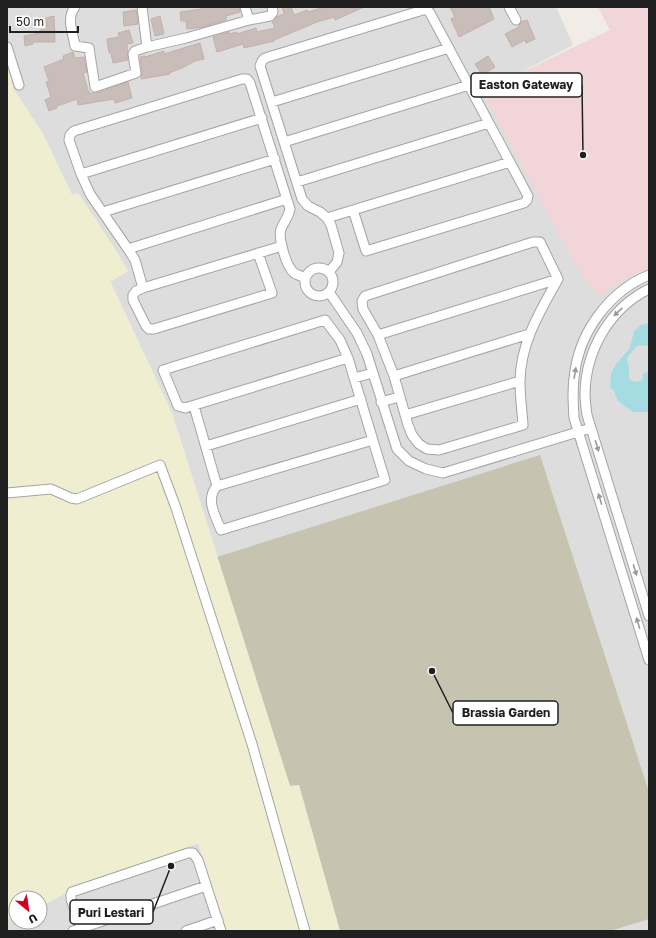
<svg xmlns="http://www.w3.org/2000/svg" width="656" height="938" font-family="'Golos Text',sans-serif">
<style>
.residential{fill:#dedddd}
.commercial{fill:#f2d5d9}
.construction{fill:#c6c3b1}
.farmland{fill:#f0eed1}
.water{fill:#a5dce1}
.building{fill:#c9bdb9;stroke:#c4b0a8}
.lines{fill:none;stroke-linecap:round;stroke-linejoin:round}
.minor-casing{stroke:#a4a4a4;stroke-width:11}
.minor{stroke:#fff;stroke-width:9}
.oneway{fill:#9b9b9b}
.leader{fill:none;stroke:#202020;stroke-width:1.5}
.callout-dot{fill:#202020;stroke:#fff;stroke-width:1.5}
.callout{fill:#fff;stroke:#202020;stroke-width:1.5}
.callout-label{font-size:12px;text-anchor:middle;font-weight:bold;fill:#202020}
</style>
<rect width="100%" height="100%" fill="#f1ece6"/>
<!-- residential -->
<path class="residential" d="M7 7H556L573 45 510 78 610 30 598 7H649V931H340L290 786 172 413 110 281 128 271 113 246 78 193 72 195 43 134 13 88 7 55Z
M198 843 227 931H7V919L16 917V922H40V907L73 889Z"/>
<!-- commercial -->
<path class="commercial" d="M598 7H649V268L626 278 599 296 579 271 482 92 610 30Z"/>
<!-- construction -->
<path class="construction" d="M540 455 649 792V919L610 931H340L299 785 290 786 217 557Z"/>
<!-- farmland -->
<path class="farmland" d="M7 55 13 88 43 134 72 195 78 193 113 246 128 271 110 282 172 413 290 786 299 785 340 931H227L198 843 73 889 40 907V898H16V917L7 919Z"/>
<!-- water -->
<path class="water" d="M649 323V346C633 343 636 348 627 358 627 362 629 365 629 368 629 376 626 381 638 382L642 380 643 377 642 375 644 373 649 372V412H633L618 401 614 391 610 387 611 374 616 364 630 348 634 331 641 325Z"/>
<!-- building -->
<path class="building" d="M201 7H239L240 12 226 16V20L203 27 187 29 186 21H181L180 12 202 9Z
M282 7H291L294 15 307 10 308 12 325 7H364L335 20 334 17 317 22 274 40V41L244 48 243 44 217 52 213 37 229 32V34L237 32V34L256 28 257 32 275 28 272 21 276 17 284 14Z
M450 7H489L494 19 459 37 451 19 455 17Z
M136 10 138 24 124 26 123 12Z
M54 16 55 42H33V44L25 46 24 36 40 33V30L47 29 46 18Z
M160 16 164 34 155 36 151 19Z
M527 20 535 39 526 43 525 40 512 47 505 34 519 27V25L521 22Z
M129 30 133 43 127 44 128 60 113 63 111 53H109L107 39 119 37 118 33Z
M200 43 204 59 195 61 182 68 169 73 170 74 141 79 142 72 140 57 145 56V57L164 51V54Z
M73 52 75 58 84 57 87 72 83 73 89 93H97L128 82 132 98 115 103 114 99 78 105 77 99 57 106V108L49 111 45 100 51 97 46 82 49 81 44 67 64 59 63 56Z
M488 56 495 67 482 75 475 64Z"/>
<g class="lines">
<!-- minor casing -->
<g class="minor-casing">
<path id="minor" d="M75 7C66 18 73 33 75 46L89 48 95 87 136 73 133 54 135 51 147 47 186 38 249 20 245 7
M142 7 147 47
M509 7 516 20
M249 20 270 16 273 12 272 7
M7 47 19 85
M272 102 449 48
M284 142 469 85
M81 174 262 118
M297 182 489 123
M103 212 275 159
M327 218 510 162
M533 242H540L558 279C540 311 520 344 520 382 520 396 522 410 523 425L439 450 427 449 419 444 412 435 408 425 394 376 378 335 363 309 362 301 365 296Z
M128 249 287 199
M258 253 272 293 154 329H149L146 326 133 300V295L136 291 143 288 135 260 128 249 90 194 81 174 69 140 70 135 74 131 242 79H247L250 83 290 209C288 219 284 221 281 229 278 238 286 266 294 273 297 275 302 276 305 278
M305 282a14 14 0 1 1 28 0a14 14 0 1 1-28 0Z
M329 272 337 262 339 253 331 225 327 218 320 212 308 206 302 199 260 66 262 61 265 58 423 10H427L430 13 528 196 527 200 524 203 366 251 353 210
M649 275C610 291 581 330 575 371 572 387 573 402 574 418L649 660
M143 288 282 246
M649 289C610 308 586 350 585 393 585 400 586 408 587 415L649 616
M329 292 357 333 367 354 397 449 409 461 426 469 443 473 591 428
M378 335 558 279
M394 376 529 334
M354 378 373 373
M381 402 399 397
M194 406 217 486C205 499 215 515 221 530L385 480 348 358 340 340 325 320 163 370 178 406 185 408 348 358
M405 415 520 381
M206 446 361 399
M217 486 373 440
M7 493 51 489 71 498 77 499 160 465 176 508 252 744 305 931
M73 931 206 886
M82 931 71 899V895L72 892 188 853H193L198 860 221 931
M186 931 218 920"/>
</g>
<!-- minor -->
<use href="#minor" class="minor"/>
</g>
<!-- one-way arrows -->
<defs><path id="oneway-solid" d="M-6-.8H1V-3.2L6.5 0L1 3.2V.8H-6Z"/></defs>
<g class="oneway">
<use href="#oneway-solid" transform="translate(618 312) rotate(137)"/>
<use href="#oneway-solid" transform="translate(575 373) rotate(-81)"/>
<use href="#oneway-solid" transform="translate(597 446) rotate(73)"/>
<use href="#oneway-solid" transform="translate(600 499) rotate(-107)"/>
<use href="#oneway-solid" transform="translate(635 570) rotate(73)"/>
<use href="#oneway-solid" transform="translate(638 623) rotate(-107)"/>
</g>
<!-- callouts -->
<path class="leader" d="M583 155L582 85M432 671L453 713M171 866L153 912"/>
<g class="callout-dot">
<circle cx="583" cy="155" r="4"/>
<circle cx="432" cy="671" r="4"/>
<circle cx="171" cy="866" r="4"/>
</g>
<g class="callout">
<rect x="471" y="73" width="111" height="24" rx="4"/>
<rect x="453" y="701" width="105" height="24" rx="4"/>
<rect x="70" y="900" width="83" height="24" rx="4"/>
</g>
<g class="callout-label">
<text x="526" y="89">Easton Gateway</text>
<text x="506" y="717">Brassia Garden</text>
<text x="111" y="917">Puri Lestari</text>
</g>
<!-- border -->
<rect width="656" height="938" fill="none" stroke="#202020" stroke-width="16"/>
<!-- north arrow -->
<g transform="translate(28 910) rotate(151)"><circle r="19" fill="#ffffff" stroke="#a6a6a6"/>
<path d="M0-3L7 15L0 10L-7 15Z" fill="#d10020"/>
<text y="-6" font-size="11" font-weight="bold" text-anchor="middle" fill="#202020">U</text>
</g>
<!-- scale -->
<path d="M10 26v6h68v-6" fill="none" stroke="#202020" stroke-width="2"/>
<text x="16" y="26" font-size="12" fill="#202020" stroke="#ffffff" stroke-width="3" paint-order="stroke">50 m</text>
</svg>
